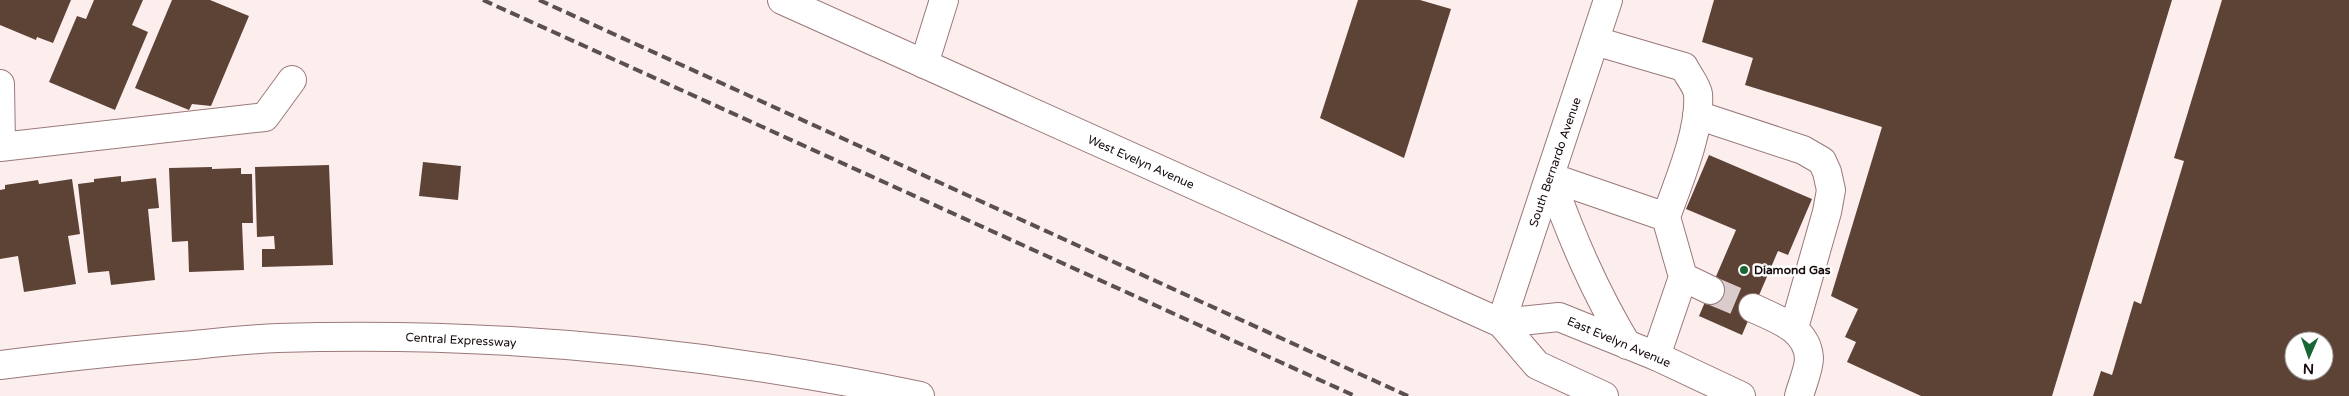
<svg xmlns="http://www.w3.org/2000/svg" width="2349" height="396" font-family="'Varela Round',sans-serif">
<style>
.building{fill:#5d4236;fill-rule:evenodd}
.lines{fill:none;stroke-linecap:round;stroke-linejoin:round}
.minor-tunnel{stroke:#dacccc;stroke-width:28;stroke-dasharray:28 14;stroke-linecap:butt}
.minor-casing{stroke:#9a7879;stroke-width:30}
.major-casing{stroke:#9a7879;stroke-width:30}
.highway-casing{stroke:#9a7879;stroke-width:30}
.minor{stroke:#fff;stroke-width:28}
.major{stroke:#fff;stroke-width:28}
.highway{stroke:#fff;stroke-width:28}
.rail{stroke:#5c4f4f;stroke-width:4;stroke-dasharray:10 5;stroke-linecap:butt}
.poi-dot{fill:#196635;stroke:#fff;stroke-width:2}
.labels{text-anchor:middle;stroke-width:5;stroke-linejoin:round;paint-order:stroke}
.street-label{font-size:12px;fill:#170b0b;stroke:#fff}
.poi-label{font-size:12px;font-weight:bold;fill:#170b0b;stroke:#fff;text-anchor:start}
</style>
<rect width="100%" height="100%" fill="#fdeeee"/>
<!-- building -->
<path class="building" d="M0 0H71L53 43 37 37 36 40 0 25Z
M94 0H143L132 25 148 32 115 110 49 82 77 16 86 19Z
M172 0H210L249 16 211 106 192 104 189 110 135 88Z
M1358 0H1420L1451 9 1404 158 1320 118Z
M1714 0H2172L2052 396H1921L1847 362 1856 342 1845 337 1858 309 1831 296 1882 127 1745 85 1753 58 1702 42Z
M2222 0H2349V396H2093L2101 371 2112 375 2134 301 2141 304 2184 161 2174 158ZM2294 341H2324V371H2294Z
M1709 155 1812 199 1788 255 1778 251 1742 335 1699 316 1736 230 1686 209Z
M423 162 461 166 458 200 419 196Z
M329 165 333 265 262 267V249H275L274 236 257 237 255 167Z
M212 167V169L241 168V174H252L253 223H242L244 270 189 272 188 241 172 242 169 168Z
M121 176V182L156 178 159 208 148 209 155 280 111 285 109 271 88 273 78 184 94 182V179Z
M72 179 80 234 68 236 76 284 24 292 18 256 0 259V190L5 189V185L38 180 39 184Z"/>
<g class="lines">
<!-- minor-tunnel -->
<path class="minor-tunnel" d="M1710 290 1753 308"/>
<!-- minor casing -->
<g class="minor-casing">
<path id="minor" d="M1595 41 1684 67C1688 75 1697 86 1698 94 1701 130 1678 183 1666 217
M924 64 944 0
M0 84 1 146
M1697 115 1803 150 1822 161 1827 172 1831 190 1827 212 1794 328
M0 147 265 117 292 80
M1550 177 1666 217 1683 277 1710 290
M1753 308C1776 319 1807 328 1809 358 1809 369 1802 385 1799 396
M1501 323 1608 0
M1656 356 1683 277"/>
</g>
<!-- major casing -->
<g class="major-casing">
<path id="major" d="M782 0 1501 323 1537 365 1604 396
M1550 177C1572 238 1594 290 1627 345
M1501 323 1559 317 1656 356 1741 396"/>
</g>
<!-- highway casing -->
<g class="highway-casing">
<path id="highway" d="M0 365C65 357 129 350 194 345 222 342 250 339 278 338 493 331 709 352 920 396"/>
</g>
<!-- minor -->
<use href="#minor" class="minor"/>
<!-- major -->
<use href="#major" class="major"/>
<!-- highway -->
<use href="#highway" class="highway"/>
<!-- rail -->
<path class="rail" d="M483 0 1355 396
M539 0 1408 396"/>
</g>
<!-- markers -->
<circle class="poi-dot" cx="1744" cy="270" r="5"/>
<g class="labels">
<!-- street labels -->
<g class="street-label">
<text transform="translate(1141 162) rotate(24)" y="4">West Evelyn Avenue</text>
<text transform="translate(1555 162) rotate(-71)" y="4">South Bernardo Avenue</text>
<text transform="translate(461 340) rotate(3)" y="4">Central Expressway</text>
<text transform="translate(1619 342) rotate(23)" y="4">East Evelyn Avenue</text>
</g>
<!-- poi labels -->
<g class="poi-label">
<text x="1754" y="274">Diamond Gas</text>
</g>
</g>
<!-- north arrow -->
<g transform="translate(2309 356) rotate(182)"><circle r="24" fill="#ffffff" stroke="#a29d9d"/>
<path d="M0-4L9 19L0 12L-9 19Z" fill="#196635"/>
<text y="-8" font-size="14" font-weight="bold" text-anchor="middle" fill="#170b0b">N</text>
</g>
</svg>
